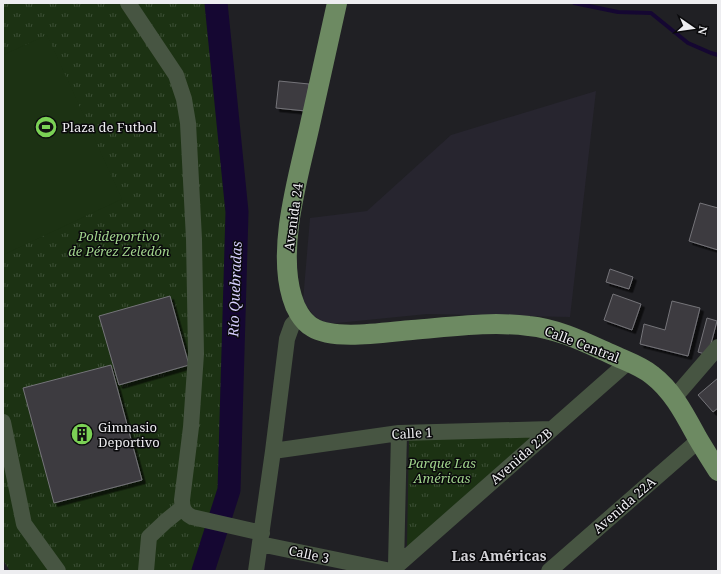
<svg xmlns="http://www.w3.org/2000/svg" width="721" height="574" font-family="'Noto Serif',serif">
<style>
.built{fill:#27252f}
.park{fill:url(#park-tufts)}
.pitch{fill:#1c3213}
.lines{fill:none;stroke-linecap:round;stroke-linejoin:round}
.stream{stroke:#150732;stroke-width:4}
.river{stroke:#150732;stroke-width:23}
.building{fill:#3c3b40;stroke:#757479;filter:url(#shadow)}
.minor{stroke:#475542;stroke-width:16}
.major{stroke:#6d8a62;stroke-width:20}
.labels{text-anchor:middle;stroke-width:3;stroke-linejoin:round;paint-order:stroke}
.poi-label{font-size:13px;fill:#ededf0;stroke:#0a0a0c;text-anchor:start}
.street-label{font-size:13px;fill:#ededf0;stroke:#0a0a0c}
.park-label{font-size:13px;font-style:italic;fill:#9fd28b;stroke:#0a0a0c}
.water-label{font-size:14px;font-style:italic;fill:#d7cfff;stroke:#0a0a0c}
.neighbourhood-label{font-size:14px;font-weight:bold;fill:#d3d2d7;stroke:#0a0a0c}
</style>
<defs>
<pattern id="park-tufts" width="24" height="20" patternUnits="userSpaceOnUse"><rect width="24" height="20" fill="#1c3213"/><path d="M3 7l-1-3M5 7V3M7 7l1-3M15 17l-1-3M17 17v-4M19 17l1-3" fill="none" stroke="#3d5036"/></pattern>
<filter id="shadow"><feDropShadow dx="3.5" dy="3.5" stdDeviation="0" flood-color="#0009"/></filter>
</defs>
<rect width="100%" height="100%" fill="#202024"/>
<!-- built -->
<path class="built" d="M596 91 570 317 427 314 327 324 314 316 303 301 310 218 367 211 451 135Z"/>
<!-- park -->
<path class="park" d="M3 3H216L237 212 229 490 203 571H10L3 560Z
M538 431 407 547 409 438Z"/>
<!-- pitch -->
<path class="pitch" d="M47 35 122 199 3 255V55Z"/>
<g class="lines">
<!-- stream -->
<path class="stream" d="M574 3 618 12 651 13 688 43 711 53 718 55"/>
<!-- river -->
<path class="river" d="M203 571 229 490 237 212 216 3"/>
</g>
<!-- building -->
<path class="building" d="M279 81 309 84 306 111 276 108Z
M700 203 718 208V250L689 241Z
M610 269 633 277 629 289 606 282Z
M613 294 641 304 632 330 604 320Z
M170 296 189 365 119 385 99 316Z
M672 301 700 308 688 356 640 344 644 324 665 330Z
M707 318 717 321 708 355 698 352Z
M111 365 142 480 54 503 23 388Z
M718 378V408L713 412 698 395Z"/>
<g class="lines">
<!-- minor -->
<path class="minor" d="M128 3 176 75 184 99 188 123 194 239 196 354 191 427 182 500C182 508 184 513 192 517L262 533
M674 398 718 347
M3 422 24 524 58 571
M273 451 399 433 551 429
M260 544 391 571 628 362
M396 566 399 433
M146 571 149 537 166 521 182 508
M256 571 273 451 287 339 292 325 301 316
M549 571 699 440"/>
<!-- major -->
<path class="major" d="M337 3C328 45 318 87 309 129 298 178 277 248 292 297 295 308 302 321 312 327 334 341 386 332 412 330 450 327 490 321 529 326 559 329 586 343 613 355 626 361 641 366 652 375 673 391 685 415 697 437 704 449 711 460 718 471"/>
</g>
<!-- icons -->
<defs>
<g id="stadium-disc" transform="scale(1.15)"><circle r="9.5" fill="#7bd155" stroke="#0a0a0c"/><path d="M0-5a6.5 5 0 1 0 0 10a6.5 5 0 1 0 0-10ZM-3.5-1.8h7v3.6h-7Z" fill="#111"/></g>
<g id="building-disc" transform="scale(1.15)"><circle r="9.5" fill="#7bd155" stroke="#0a0a0c"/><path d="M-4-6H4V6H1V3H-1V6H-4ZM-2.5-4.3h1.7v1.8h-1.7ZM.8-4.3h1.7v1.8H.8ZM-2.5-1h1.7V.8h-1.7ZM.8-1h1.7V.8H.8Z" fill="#111"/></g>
</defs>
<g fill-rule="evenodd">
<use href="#stadium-disc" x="46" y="127"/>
<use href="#building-disc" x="82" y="434"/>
</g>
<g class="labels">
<!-- poi labels -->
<g class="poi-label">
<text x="62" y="132">Plaza de Futbol</text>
<text x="98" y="432">Gimnasio<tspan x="98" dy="15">Deportivo</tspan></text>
</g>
<!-- street labels -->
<g class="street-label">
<text transform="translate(293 217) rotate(-82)" y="5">Avenida 24</text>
<text transform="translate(582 344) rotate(21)" y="5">Calle Central</text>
<text transform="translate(412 433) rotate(-3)" y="5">Calle 1</text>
<text transform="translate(521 456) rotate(-41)" y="5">Avenida 22B</text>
<text transform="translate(624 505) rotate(-41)" y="5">Avenida 22A</text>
<text transform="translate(309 554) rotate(12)" y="5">Calle 3</text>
</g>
<!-- park labels -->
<g class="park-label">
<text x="119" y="241">Polideportivo<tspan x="119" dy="15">de Pérez Zeledón</tspan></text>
<text x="442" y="468">Parque Las<tspan x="442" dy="15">Américas</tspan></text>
</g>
<!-- water labels -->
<g class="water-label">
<text transform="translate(235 289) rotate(-88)" y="5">Río Quebradas</text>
</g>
<!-- neighbourhood labels -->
<g class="neighbourhood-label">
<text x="499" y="561">Las Américas</text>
</g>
</g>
<!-- border -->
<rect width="721" height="574" fill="none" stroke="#ededf0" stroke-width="8"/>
<!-- north arrow -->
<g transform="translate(693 28) rotate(103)" stroke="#0a0a0c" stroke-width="3" paint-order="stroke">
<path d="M0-3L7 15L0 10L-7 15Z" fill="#ededf0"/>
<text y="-6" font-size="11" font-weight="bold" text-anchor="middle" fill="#ededf0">N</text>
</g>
</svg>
